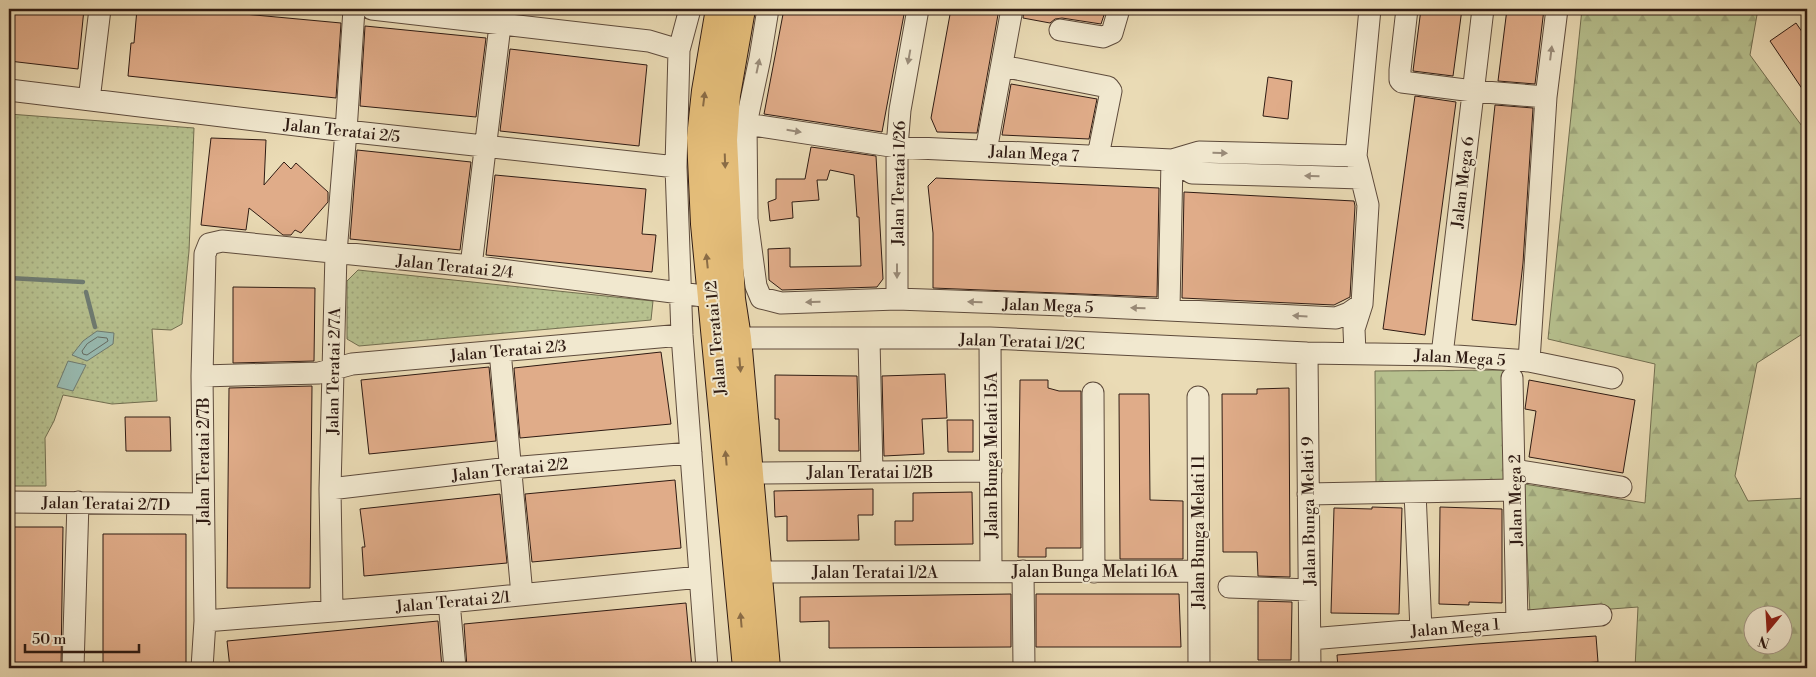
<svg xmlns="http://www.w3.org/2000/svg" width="1816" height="677" font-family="'Libre Bodoni',serif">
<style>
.forest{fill:url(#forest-firs);stroke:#726e50;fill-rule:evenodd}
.park{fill:url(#park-dots);stroke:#726e50}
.water{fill:#98bbb2;stroke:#6e7b72}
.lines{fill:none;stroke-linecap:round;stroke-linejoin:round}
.shore{stroke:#646b62;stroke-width:1}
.stream{stroke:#6e7b72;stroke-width:4.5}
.building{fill:#e0ac89;stroke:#2f1b13}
.minor-casing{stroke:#5e4b3c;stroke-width:23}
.major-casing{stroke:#2f1b13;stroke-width:28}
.minor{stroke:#f1e8cf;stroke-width:21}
.major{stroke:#e5be7a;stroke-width:26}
.oneway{fill:#9a8c7a}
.oneway2{fill:#8a6c46}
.labels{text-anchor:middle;stroke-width:4;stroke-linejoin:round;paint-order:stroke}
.street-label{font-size:16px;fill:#2f1b13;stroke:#f1e8cf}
</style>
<defs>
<pattern id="forest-firs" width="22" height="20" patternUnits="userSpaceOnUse" patternTransform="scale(1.25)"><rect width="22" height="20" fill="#b6c08e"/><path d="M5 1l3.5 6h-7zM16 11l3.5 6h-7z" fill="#9da47a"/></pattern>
<pattern id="park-dots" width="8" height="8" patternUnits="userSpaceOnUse" patternTransform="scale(1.25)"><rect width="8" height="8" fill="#b6c08e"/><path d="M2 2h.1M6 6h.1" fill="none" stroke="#9da47a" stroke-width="1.8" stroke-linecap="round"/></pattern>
</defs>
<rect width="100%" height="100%" fill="#eadbb5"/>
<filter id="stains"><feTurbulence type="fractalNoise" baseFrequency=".004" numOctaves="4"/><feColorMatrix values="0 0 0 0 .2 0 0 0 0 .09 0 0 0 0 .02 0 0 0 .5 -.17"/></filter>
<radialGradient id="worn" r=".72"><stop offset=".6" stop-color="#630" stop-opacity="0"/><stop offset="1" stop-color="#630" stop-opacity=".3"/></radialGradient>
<!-- forest -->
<path class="forest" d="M1582 9H1758L1750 55 1807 133V331L1757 363 1735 476 1748 501 1807 498V668H1751L1701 663V668H1635L1638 607 1530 615 1524 484 1645 503 1655 364 1548 339ZM1754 614H1784V644H1754Z
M1505 370V484L1376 485 1375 371Z"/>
<!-- park -->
<path class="park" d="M9 114 194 128 189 251 182 324 171 330 152 329 157 401 112 404 63 395 54 421 45 438 46 486H9Z
M358 270 653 301 651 320 359 346 347 339V281Z"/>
<!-- water -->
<path class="water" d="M97 331 114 333 113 344 87 361 72 355 83 341Z
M68 361 86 365 73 391 57 387Z"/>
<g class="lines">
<!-- shore -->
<path class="shore" d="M98 337 107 338 108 341 87 355 83 354 82 351 87 344Z"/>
<!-- stream -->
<path class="stream" d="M9 278 83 282
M86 292 95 327"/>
</g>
<!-- building -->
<path class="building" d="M10 9H84L78 69 9 61Z
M137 9H190L341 23 336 98 128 76 131 43H134Z
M784 9H905L882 132 764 114Z
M951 9H999L977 133 937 132 931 118Z
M1024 9H1106L1101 24 1062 18 1055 19 1050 23 1023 18Z
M1421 9H1462L1453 76 1413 71Z
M1507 9H1544L1535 84 1498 81Z
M1796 23 1807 39V96L1770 41Z
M365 26 486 38 476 117 360 106Z
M510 49 647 65 639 146 500 131Z
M1268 77 1292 81 1288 119 1263 116Z
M1011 84 1097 99 1089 139 1002 135Z
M1415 96 1456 102 1425 335 1383 329Z
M1495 105 1533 108 1523 263 1516 325 1472 320Z
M211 138 266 140 264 185 284 162 291 169 296 163 328 192V202L301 233 295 230 291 235H283L249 208 246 230 201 225Z
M811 147 876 156 883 279 877 287 782 290 769 280 768 249 790 248V267L861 266 859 217H857L854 175 830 170 827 180H817L819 200 792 202 793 218 770 221 768 202 776 199V179H805Z
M357 150 471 162 460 250 350 239Z
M495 175 646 189 642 234 656 235 652 272 486 255Z
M936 178 1159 188 1157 297 933 288V233L928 186Z
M1184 192 1354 201 1355 206 1350 297 1334 305 1182 298Z
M233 287 315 288 314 361 233 363Z
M661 352 671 424 520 438 514 368Z
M489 367 496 441 369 454 361 380Z
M945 374 947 418 922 419 924 454 884 456 882 376Z
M775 375 857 376 859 451H779V419H775Z
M1020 380H1048V388L1059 391H1081V548H1046V557H1018Z
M1529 380 1635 400 1623 473 1529 457 1536 411 1525 409Z
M312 386 310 588H227L229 388Z
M1289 388 1290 577 1258 576 1257 552H1223L1222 394H1257V389Z
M1119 394H1149L1150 500 1183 501V559H1120Z
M125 417H170L171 451H126Z
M947 420H973V452H948Z
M675 480 681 548 532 562 525 494Z
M873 489V515H858L859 540 787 541V516L775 517 774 491Z
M972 492 973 544 895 545V521H913V493Z
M500 494 507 563 364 576 362 547H365L360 509Z
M1372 507 1402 508 1399 614 1331 613 1334 508 1372 509Z
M1440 507 1502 509V603L1469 602V605L1439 604Z
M9 527H63L61 668H9Z
M103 534H186V668H103Z
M1011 594V647L829 648V621L800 622V597Z
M1036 594H1179L1181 647H1036Z
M1258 601 1292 602 1291 660H1258Z
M686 603 692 668H467L464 624Z
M438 621 442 668H348V665L309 668H230L227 641Z
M1596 636 1598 662 1494 668H1338L1337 655 1476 644Z"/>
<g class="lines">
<!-- minor casing -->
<g class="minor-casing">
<path id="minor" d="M372 9 649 41 679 50
M690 9 679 50 676 167 682 335 707 668
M768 9 760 58 746 124 747 219 756 286 761 298 781 303 897 299 1063 305 1336 318 1349 313 1362 304
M1407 9 1400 70V80L1402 82 1473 91 1546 97
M1060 30 1103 37 1112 33 1119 9
M1002 66 1108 87 1111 91 1098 156
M9 90 346 131 676 167
M89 100 100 9
M746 124 897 147 1172 160 1199 152 1356 156
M986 151 1012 9
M1172 160 1192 173 1361 178
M471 266 502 9
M897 299V147L900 110 918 9
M1169 309 1172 160
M738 338H990L1307 353 1442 355 1529 361 1612 378
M990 338 991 571
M869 339 872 472
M500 351 522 595
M1307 353 1310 668
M1355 353 1354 329 1362 304 1368 205 1356 156 1370 9
M1442 355 1483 9
M1529 361 1546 97 1557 9
M202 376 319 373 352 364 682 335
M1512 378 1517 622
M1093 393 1094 572
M1198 397 1199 668
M1514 470 1621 487
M750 473 991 471
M330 489 510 468 691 453
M1415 492 1421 630
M1308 494 1514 490
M9 502 203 504
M1023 571 1024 668
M759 572 1198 571
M1229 587 1309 590
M449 602 455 668
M332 611 330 489 336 253 346 131 354 9
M205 621 449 602 700 577
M1310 639 1601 615
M73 668 78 502
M202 668 205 621 202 376 205 254 209 244 222 241 471 266 711 297"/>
</g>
<!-- major casing -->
<g class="major-casing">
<path id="major" d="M719 9 705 91 700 138 704 224 746 668
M742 9 727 95 724 140 732 299 738 338 767 668"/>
</g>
<!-- minor -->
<use href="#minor" class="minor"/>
<!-- major -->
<use href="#major" class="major"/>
</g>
<!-- one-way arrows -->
<defs><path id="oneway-solid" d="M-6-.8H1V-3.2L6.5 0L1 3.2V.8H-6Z" transform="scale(1.25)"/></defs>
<g class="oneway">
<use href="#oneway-solid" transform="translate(1551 53) rotate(-83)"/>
<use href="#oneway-solid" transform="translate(909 57) rotate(100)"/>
<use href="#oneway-solid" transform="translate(758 66) rotate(-78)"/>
<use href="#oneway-solid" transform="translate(794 131) rotate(9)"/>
<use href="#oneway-solid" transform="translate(1220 153) rotate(1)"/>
<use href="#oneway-solid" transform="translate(1312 176) rotate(-178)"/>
<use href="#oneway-solid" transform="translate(897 271) rotate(90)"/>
<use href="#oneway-solid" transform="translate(813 302) rotate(178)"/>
<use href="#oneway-solid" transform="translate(975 302) rotate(-178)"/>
<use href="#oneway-solid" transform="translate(1138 308) rotate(-178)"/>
<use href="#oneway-solid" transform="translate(1300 316) rotate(-177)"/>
</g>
<g class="oneway2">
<use href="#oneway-solid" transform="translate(704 99) rotate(-83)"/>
<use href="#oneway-solid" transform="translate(725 161) rotate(88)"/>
<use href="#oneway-solid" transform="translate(707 261) rotate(-96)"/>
<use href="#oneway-solid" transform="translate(740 365) rotate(85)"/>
<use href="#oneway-solid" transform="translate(726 458) rotate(-95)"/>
<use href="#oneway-solid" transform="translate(741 620) rotate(-95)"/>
</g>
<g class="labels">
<!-- street labels -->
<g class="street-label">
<text transform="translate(342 130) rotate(6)" y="6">Jalan Teratai 2/5</text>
<text transform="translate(1034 153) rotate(3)" y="6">Jalan Mega 7</text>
<text transform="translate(1462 182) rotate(-83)" y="6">Jalan Mega 6</text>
<text transform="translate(898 183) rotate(-89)" y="6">Jalan Teratai 1/26</text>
<text transform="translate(455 266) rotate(6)" y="6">Jalan Teratai 2/4</text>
<text transform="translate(1048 305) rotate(2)" y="6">Jalan Mega 5</text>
<text transform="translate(715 338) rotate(-95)" y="6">Jalan Teratai 1/2</text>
<text transform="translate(1022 341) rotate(2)" y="6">Jalan Teratai 1/2C</text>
<text transform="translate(508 350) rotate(-5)" y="6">Jalan Teratai 2/3</text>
<text transform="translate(1460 357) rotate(3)" y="6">Jalan Mega 5</text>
<text transform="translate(333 371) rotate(-89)" y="6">Jalan Teratai 2/7A</text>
<text transform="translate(991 455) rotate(-90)" y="6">Jalan Bunga Melati 15A</text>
<text transform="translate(203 461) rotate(-90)" y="6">Jalan Teratai 2/7B</text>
<text transform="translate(510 469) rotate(-6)" y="6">Jalan Teratai 2/2</text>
<text x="870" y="478">Jalan Teratai 1/2B</text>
<text transform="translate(1515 500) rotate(-91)" y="6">Jalan Mega 2</text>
<text transform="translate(106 503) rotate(1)" y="6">Jalan Teratai 2/7D</text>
<text transform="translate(1308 511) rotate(-91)" y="6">Jalan Bunga Melati 9</text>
<text transform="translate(1198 532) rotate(-90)" y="6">Jalan Bunga Melati 11</text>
<text x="1095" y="577">Jalan Bunga Melati 16A</text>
<text x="875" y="578">Jalan Teratai 1/2A</text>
<text transform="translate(453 601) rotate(-5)" y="6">Jalan Teratai 2/1</text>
<text transform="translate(1455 627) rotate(-5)" y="6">Jalan Mega 1</text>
</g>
</g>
<!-- margin -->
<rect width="1816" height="677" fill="none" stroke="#eadbb5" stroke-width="30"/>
<rect x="10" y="10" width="1796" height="657" fill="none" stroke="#2f1b13" stroke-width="2.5"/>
<rect x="15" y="15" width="1786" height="647" fill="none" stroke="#2f1b13"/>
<!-- north arrow -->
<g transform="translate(1768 630) rotate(198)"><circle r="24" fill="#f1e8cf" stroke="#a39684"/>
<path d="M0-4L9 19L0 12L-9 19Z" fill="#8f2418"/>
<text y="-8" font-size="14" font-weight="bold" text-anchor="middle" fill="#2f1b13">N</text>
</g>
<!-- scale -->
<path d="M25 644v8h114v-8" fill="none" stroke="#2f1b13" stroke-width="2.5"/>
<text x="32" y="644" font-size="15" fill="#2f1b13" stroke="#f1e8cf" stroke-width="4" paint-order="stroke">50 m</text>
<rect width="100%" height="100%" filter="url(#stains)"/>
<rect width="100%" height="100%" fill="url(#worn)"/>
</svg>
